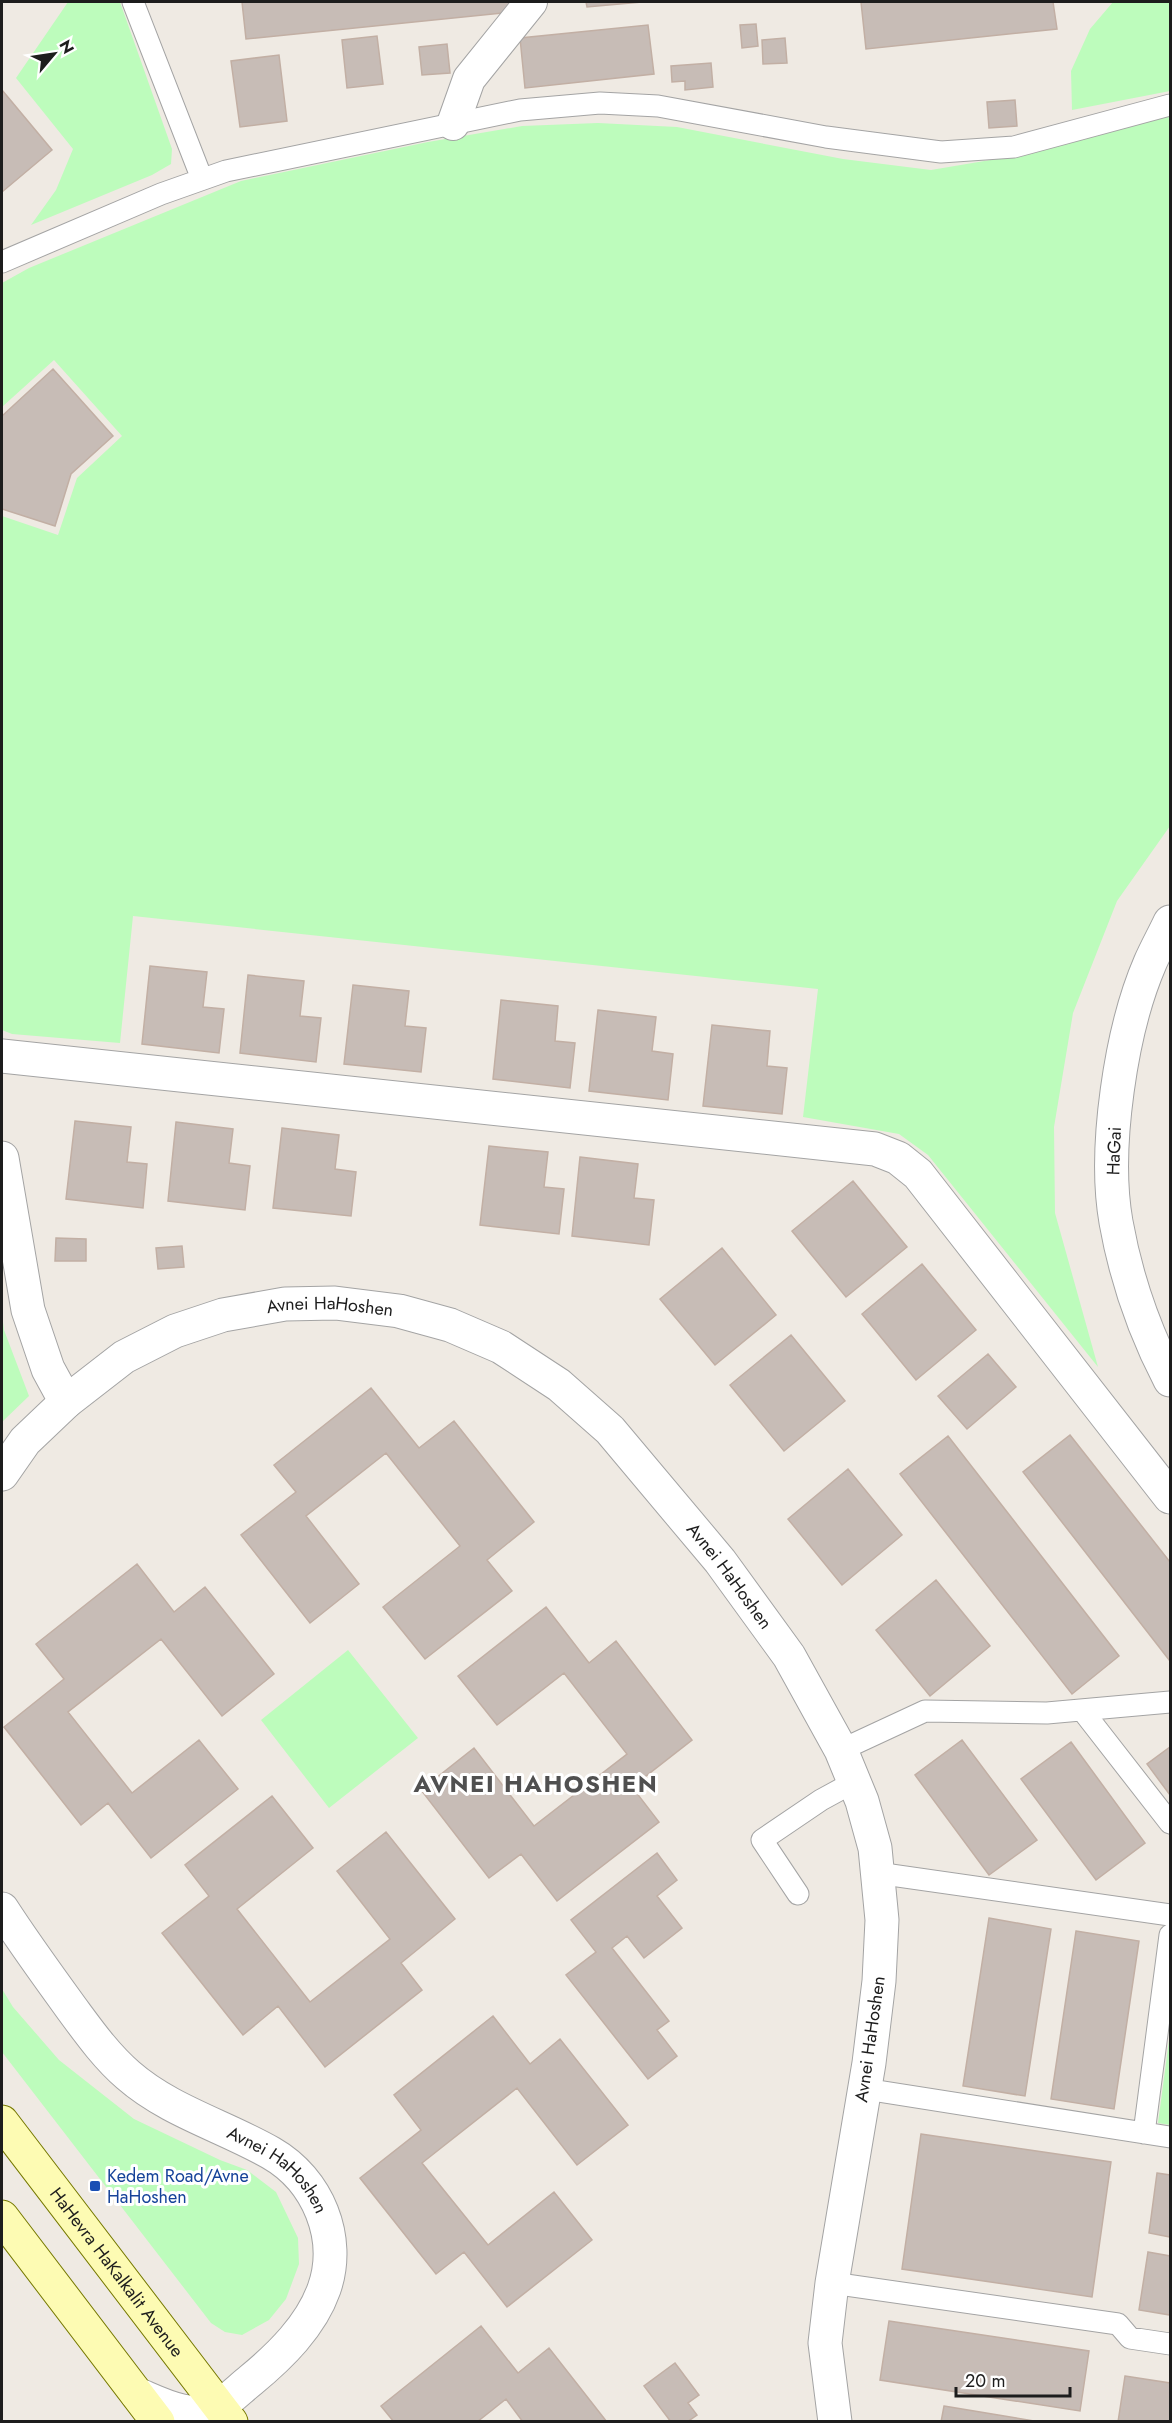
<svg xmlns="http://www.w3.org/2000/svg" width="1172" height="2423" font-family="Jost,sans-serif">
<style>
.park{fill:#bdfcbc}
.building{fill:#c7bcb6;stroke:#c2afa4;stroke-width:1.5}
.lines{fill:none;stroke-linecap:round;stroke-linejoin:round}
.service-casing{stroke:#a4a4a4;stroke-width:23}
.pedestrian-casing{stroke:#a4a4a4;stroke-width:34}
.minor-casing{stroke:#a4a4a4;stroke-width:35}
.tertiary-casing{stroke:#a4a4a4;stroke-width:35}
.secondary-casing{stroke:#767900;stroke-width:35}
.service{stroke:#fff;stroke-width:21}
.pedestrian{stroke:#fff;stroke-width:32}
.minor{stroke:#fff;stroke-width:33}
.tertiary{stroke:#fff;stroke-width:33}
.secondary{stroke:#fdfbb3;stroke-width:33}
.transit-dot{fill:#1a4fb4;stroke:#fff;stroke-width:2}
.labels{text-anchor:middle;stroke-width:6;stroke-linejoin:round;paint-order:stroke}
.street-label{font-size:18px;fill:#1d1d1d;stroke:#fff}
.transit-label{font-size:18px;fill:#164399;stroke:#fff;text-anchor:start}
.district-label{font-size:24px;font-weight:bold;letter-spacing:1.5px;fill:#505050;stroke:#fff}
</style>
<rect width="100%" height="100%" fill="#efeae3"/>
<!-- park -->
<path class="park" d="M68 2H120L172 149 171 164 152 175 31 225 56 190 73 149 16 78Z
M1113 2H1170V91L1072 110 1071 71 1090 29Z
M1170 116V826L1117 901 1073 1013 1054 1127 1055 1213 1098 1367 928 1155 899 1134 803 1117 818 989 133 916 120 1043 12 1034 2 1030V516L58 535 77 478 122 436 54 360 2 407V283L29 268 241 181 428 142 522 126 598 123 677 127 843 159 931 170 1008 157Z
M2 1314 4 1330 29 1396 2 1422Z
M348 1650 418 1738 329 1808 261 1720Z
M2 1989 13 2007 59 2060 134 2119 220 2160 247 2170 276 2192 298 2238 299 2264 286 2299 269 2320 242 2335 225 2332 211 2323 2 2052Z
M1170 2033V2125L1158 2123Z"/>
<!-- building -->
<path class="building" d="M242 2H510L512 12 246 39Z
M586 2H642L587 7Z
M861 2H1053L1057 29 866 49Z
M756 24 758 46 742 48 740 25Z
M648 25 654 74 525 88 520 38Z
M377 36 383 84 347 88 342 40Z
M785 38 787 63 763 64 762 40Z
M447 44 450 73 422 75 419 47Z
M279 55 287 121 240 127 231 61Z
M711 63 713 87 685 90V81L672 82 671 66Z
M2 90 52 150 2 192Z
M1015 100 1017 126 989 128 987 102Z
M53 369 113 436 71 474 55 526 2 509V416Z
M150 966 207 972 203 1007 224 1009 219 1053 142 1044Z
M248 975 304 981 300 1016 321 1018 316 1062 240 1053Z
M353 985 409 991 405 1026 426 1028 421 1072 344 1064Z
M501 1000 558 1006 555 1041 575 1043 570 1088 493 1079Z
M598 1010 656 1017 652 1051 673 1054 668 1100 589 1091Z
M712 1025 770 1031 767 1066 787 1068 782 1114 703 1106Z
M75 1121 131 1127 127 1162 147 1164 143 1208 66 1199Z
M176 1122 233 1129 229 1163 250 1166 245 1210 168 1201Z
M282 1128 339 1135 335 1169 356 1172 351 1216 273 1208Z
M489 1146 548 1152 544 1187 564 1189 559 1234 480 1225Z
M580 1157 638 1164 634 1198 654 1200 649 1245 572 1236Z
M853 1181 907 1247 846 1297 792 1231Z
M56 1238 86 1239V1261H55Z
M182 1246 184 1267 158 1269 156 1248Z
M722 1248 776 1315 715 1365 660 1299Z
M922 1264 976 1330 916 1380 862 1314Z
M791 1335 845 1401 784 1451 730 1385Z
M988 1354 1016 1387 967 1429 938 1396Z
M371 1388 419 1448 454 1421 534 1522 487 1560 512 1591 425 1659 383 1607 460 1546 386 1453 306 1516 359 1584 310 1623 241 1535 296 1492 274 1465Z
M1070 1435 1170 1562V1661L1023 1472Z
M948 1436 1119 1656 1072 1694 900 1474Z
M848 1469 902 1535 842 1585 788 1519Z
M137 1564 174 1612 205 1587 274 1674 222 1716 161 1639 68 1712 132 1793 199 1740 238 1789 151 1858 108 1803 81 1825 4 1727 64 1679 36 1644Z
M936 1580 990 1646 930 1696 876 1630Z
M546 1607 589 1663 616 1641 692 1740 632 1787 659 1822 557 1901 521 1854 489 1878 421 1790 474 1748 534 1826 627 1754 564 1673 497 1725 458 1676Z
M962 1740 1037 1840 989 1875 915 1775Z
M1071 1742 1145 1843 1096 1880 1021 1779Z
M1170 1747V1795L1147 1764Z
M272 1796 313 1848 237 1909 310 2002 390 1939 337 1871 386 1832 455 1919 401 1963 422 1990 325 2067 278 2006 243 2035 162 1933 209 1896 185 1865Z
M657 1853 677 1880 657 1896 682 1928 644 1958 627 1936 612 1948 669 2021 657 2030 677 2056 648 2079 566 1975 596 1952 571 1920Z
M989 1918 1051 1929 1025 2096 963 2086Z
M1076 1931 1139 1941 1114 2109 1051 2099Z
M493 2016 530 2064 560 2039 628 2125 577 2165 517 2088 422 2163 488 2245 554 2192 592 2240 507 2307 464 2252 436 2274 360 2178 421 2130 394 2095Z
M921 2134 1111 2162 1092 2297 902 2269Z
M1157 2173 1170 2175V2237L1149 2233Z
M1148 2252 1170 2256V2315L1139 2310Z
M889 2321 1089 2351 1080 2411 880 2380Z
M481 2326 518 2373 549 2348 607 2422H523L506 2399 477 2422H394L381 2406Z
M675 2363 699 2395 688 2403 697 2415 687 2422H671L644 2386Z
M1125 2376 1170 2383V2422H1118Z
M944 2406 1040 2422H941Z"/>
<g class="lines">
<!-- service casing -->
<g class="service-casing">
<path id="service" d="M133 2 202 179
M2 262 161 194 226 171 520 110 600 103 658 106 826 137 941 152 1014 147 1170 105
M1082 1710 1170 1823
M841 1750 925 1711 1047 1713 1170 1702
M877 1873 1170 1915
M798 1894 762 1840 821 1800 854 1782
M865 2089 1170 2137
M1144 2133 1170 1935
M832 2283 1118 2324 1130 2338 1170 2344"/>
</g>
<!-- pedestrian casing -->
<g class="pedestrian-casing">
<path id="pedestrian" d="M453 124 469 79 531 2"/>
</g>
<!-- minor casing -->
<g class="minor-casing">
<g id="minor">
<path d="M2 1056 875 1149 898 1158 918 1174 1170 1497"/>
<path d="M2 1158 28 1310 48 1369 66 1402"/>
<path id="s1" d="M2 1474 25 1441 66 1402 124 1357 175 1331 223 1315 285 1304 335 1303 399 1311 450 1325 501 1347 559 1385 610 1430 720 1561 789 1656 841 1750 862 1801 875 1848 882 1920 879 1981 869 2063 832 2283 825 2343 835 2422"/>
<path id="s2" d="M2 1909C24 1943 48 1976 72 2009 89 2032 106 2056 128 2075 169 2111 224 2126 271 2153 318 2180 342 2238 324 2289 311 2326 280 2356 251 2380 241 2388 230 2399 219 2406 191 2421 163 2405 137 2394"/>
</g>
</g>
<!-- tertiary casing -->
<g class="tertiary-casing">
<path id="tertiary" d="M1170 922C1164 935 1156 949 1150 963 1121 1030 1103 1149 1116 1222 1126 1278 1144 1330 1170 1380"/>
</g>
<!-- secondary casing -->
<g class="secondary-casing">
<g id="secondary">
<path id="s3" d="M2 2122 231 2422"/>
<path d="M2 2217 158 2422"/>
</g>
</g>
<!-- service -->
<use href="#service" class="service"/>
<!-- pedestrian -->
<use href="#pedestrian" class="pedestrian"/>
<!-- minor -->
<use href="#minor" class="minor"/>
<!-- tertiary -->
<use href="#tertiary" class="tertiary"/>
<!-- secondary -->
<use href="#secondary" class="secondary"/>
</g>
<!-- markers -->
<rect class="transit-dot" x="89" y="2180" width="12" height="12" rx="3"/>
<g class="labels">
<!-- street labels -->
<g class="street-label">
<text transform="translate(1114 1151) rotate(-88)" y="6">HaGai</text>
<text dy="6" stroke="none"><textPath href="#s1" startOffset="386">Avnei HaHoshen</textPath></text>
<text dy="6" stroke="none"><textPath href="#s1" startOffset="890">Avnei HaHoshen</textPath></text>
<text transform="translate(870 2039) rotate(-82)" y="6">Avnei HaHoshen</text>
<text dy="6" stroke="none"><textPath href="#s2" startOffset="388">Avnei HaHoshen</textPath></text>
<text dy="6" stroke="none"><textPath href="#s3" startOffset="189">HaHevra HaKalkalit Avenue</textPath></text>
</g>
<!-- transit labels -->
<g class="transit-label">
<text x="107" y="2182">Kedem Road/Avne<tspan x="107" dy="21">HaHoshen</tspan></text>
</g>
<!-- district labels -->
<g class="district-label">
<text x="536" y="1792">AVNEI HAHOSHEN</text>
</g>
</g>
<!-- border -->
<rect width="1172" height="2423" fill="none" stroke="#1d1d1d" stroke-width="6"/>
<!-- north arrow -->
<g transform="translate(54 54) rotate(61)" stroke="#ffffff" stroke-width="4.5" paint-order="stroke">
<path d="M0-4.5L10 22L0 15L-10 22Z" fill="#1d1d1d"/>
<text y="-9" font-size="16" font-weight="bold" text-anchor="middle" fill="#1d1d1d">N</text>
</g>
<!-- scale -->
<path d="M956 2387v9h114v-9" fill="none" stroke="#1d1d1d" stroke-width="3"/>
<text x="965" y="2387" font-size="18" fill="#1d1d1d" stroke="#ffffff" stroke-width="4.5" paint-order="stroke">20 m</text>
</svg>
